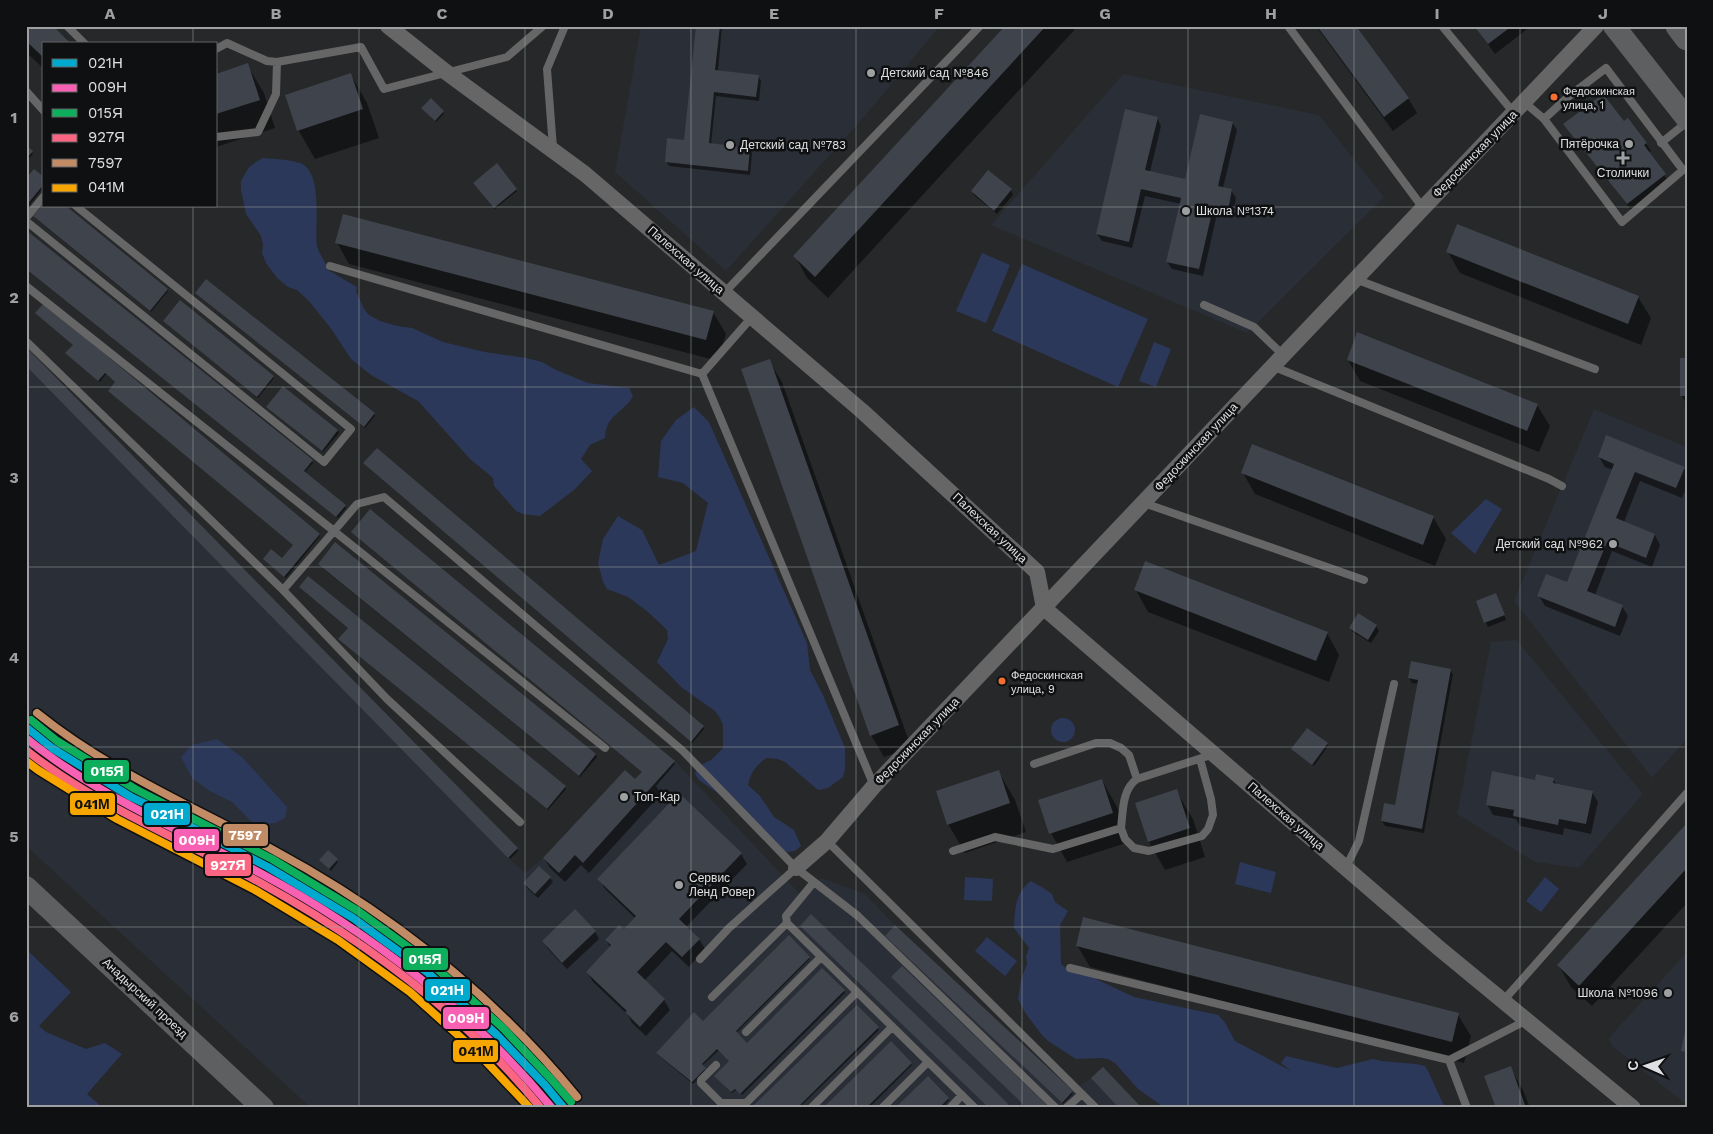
<svg xmlns="http://www.w3.org/2000/svg" width="1713" height="1134" font-family="'Work Sans',sans-serif">
<style>
.built{fill:#2a2e36}
.green{fill:#2c385a}
.shadow{fill:#0007}
.building{fill:#3f434c}
.lines{fill:none;stroke-linecap:round;stroke-linejoin:round}
.lane{stroke:#666;stroke-width:8}
.street{stroke:#666;stroke-width:16}
.secondary{stroke:#5d5f61;stroke-width:22}
.primary{stroke:#5c5e60;stroke-width:25}
.rail-1-casing{stroke:#0f1011;stroke-width:11}
.rail-2-casing{stroke:#0f1011;stroke-width:11}
.rail-3-casing{stroke:#0f1011;stroke-width:11}
.rail-4-casing{stroke:#0f1011;stroke-width:11}
.rail-5-casing{stroke:#0f1011;stroke-width:11}
.rail-6-casing{stroke:#0f1011;stroke-width:11}
.rail-1{stroke:#00a9ce;stroke-width:8}
.rail-2{stroke:#f860b3;stroke-width:8}
.rail-3{stroke:#0daf5c;stroke-width:8}
.rail-4{stroke:#fa6682;stroke-width:8}
.rail-5{stroke:#c18c65;stroke-width:8}
.rail-6{stroke:#f7a600;stroke-width:8}
.grid{fill:none;stroke:#9ea0a2;stroke-width:1;stroke-opacity:0.55}
.poi-dot{fill:#9ea0a2;stroke:#0f1011;stroke-width:2}
.bus-dot{fill:#f46f30;stroke:#0f1011;stroke-width:2}
.labels{text-anchor:middle;stroke-width:5;stroke-linejoin:round;paint-order:stroke}
.bus-label{font-size:11px;fill:#dfe0e2;stroke:#0f1011;text-anchor:start}
.poi-label{font-size:12px;fill:#dfe0e2;stroke:#0f1011;text-anchor:start}
.street-label{font-size:12px;fill:#dfe0e2;stroke:#0f1011}
.line-badge{stroke:#0f1011;stroke-width:2}
.badge-label{font-size:14px;text-anchor:middle;font-weight:bold;fill:#fff}
.pale-badge-label{font-size:14px;text-anchor:middle;font-weight:bold;fill:#111}
.neatline{fill:none;stroke:#9ea0a2;stroke-width:2}
.grid-label{font-size:16px;text-anchor:middle;font-weight:bold;fill:#9ea0a2}
</style>
<rect width="100%" height="100%" fill="#26282a"/>
<!-- built -->
<path class="built" d="M641 26H940L864 117 726 271 615 172Z
M1123 74 1319 115 1384 197 1247 333 991 225Z
M26 366 508 857 525 873 543 858 625 770 635 779 642 772 656 783 675 761 799 893 822 878 865 894 895 925 1072 1091 1091 1078 1103 1067 1142 1108H311L26 846Z
M1594 409 1687 447V739L1652 778 1514 601Z
M1517 640 1643 794 1579 868 1535 862 1457 814 1491 642Z
M1687 952V1105L1612 1046 1609 1039 1613 1033Z"/>
<!-- green -->
<path class="green" d="M262 158C274 159 288 159 300 163 324 172 314 226 317 246 319 254 326 262 328 270L357 287 356 291 364 309 369 315 380 321 397 326 412 328 443 342 485 352 526 358 542 362 556 370 588 383 629 388 633 396C624 413 606 414 605 438L590 445 581 459 592 471 574 490 540 516 523 514 516 511 494 486 493 478 470 459 418 401 371 375 351 359 332 330 309 301 297 290 288 287 277 278 266 263 262 253 263 245 261 236 246 214 241 190V181L249 167Z
M982 253 1010 265 986 323 956 311Z
M1022 264 1148 319 1118 387 992 331Z
M1154 342 1171 349 1156 387 1139 381Z
M694 407 709 422 807 643 810 670 823 695 845 748V769L843 777 828 788 818 790 785 762 778 759 766 758C757 765 750 773 748 785L760 796 774 817 794 830 801 846 795 851 787 852 780 848 750 815 699 780 695 774 697 767 711 760 723 748V725L720 718 715 711 681 687 657 662 668 639 667 630 648 612 628 597 607 589 603 582 598 563 603 539 618 516 642 530 659 565 696 551 708 503 683 483 658 477 661 441 676 420Z
M1486 499 1502 509 1475 554 1451 533Z
M1051 730a12 12 0 1 1 24 0a12 12 0 1 1-24 0Z
M217 739 242 757 287 807 285 818 276 823 255 825 232 802 208 790 192 778 181 757 192 745Z
M1240 862 1276 872 1271 893 1235 884Z
M965 877 993 879 992 901 964 900Z
M1545 877 1559 889 1541 912 1526 901Z
M1031 881 1045 889 1052 894 1055 902 1068 911 1060 925 1061 964 1067 969 1085 971 1098 980 1134 997 1218 1015 1224 1021 1235 1041 1291 1071 1281 1063 1286 1056 1337 1068 1373 1059 1381 1061 1416 1064 1425 1066 1429 1073 1445 1108H1338L1333 1105 1327 1108H1165L1138 1089 1115 1063 1108 1059 1100 1058 1076 1059 1048 1041 1042 1035 1026 1014 1018 999 1021 980 1027 964 1026 956 1029 948 1014 928C1015 909 1015 892 1031 881Z
M987 937 1017 961 1005 976 975 951Z
M26 949 71 992 39 1026 46 1032 86 1049 105 1043 122 1054 87 1094 103 1108H26Z"/>
<!-- shadow -->
<path class="shadow" d="M26 26 44 44V69L26 52Z
M697 26H722L718 71 758 76 761 81 759 101 716 96 711 145 750 149 752 154 750 175 669 166 666 161 685 141Z
M1006 26H1078L828 298 807 278 795 256Z
M1316 26H1355L1408 98 1417 113 1393 131Z
M1475 26H1531L1495 54Z
M247 65 264 93 275 128 216 147V75Z
M351 75 367 103 379 138 315 159 299 131 287 96Z
M424 110 443 112 444 114 436 122Z
M1157 118 1161 126 1150 172 1186 181 1233 123 1237 130 1223 188 1231 190 1236 198 1232 218 1217 214 1203 276 1172 269 1167 262 1181 204 1145 196 1132 248 1102 241 1097 234Z
M1624 122 1646 143 1651 151 1648 153 1669 182 1632 211 1565 124Z
M26 147 33 154 26 162Z
M497 165 517 191 495 209 476 185Z
M44 179V187L26 209V180Z
M1011 190 1013 195 997 214 975 196 972 191Z
M44 206 167 289 168 291 151 312 35 218 34 217Z
M337 242 713 312 726 334 718 361 349 264Z
M1448 252 1638 297 1651 318 1641 345 1460 273Z
M26 269 312 461 313 463 304 473 346 508 338 518Z
M196 293 374 414 375 416 365 428Z
M164 321 273 377 274 378 258 398Z
M74 345 319 534 320 536 286 578 266 561 282 560 294 545 116 383 106 374 100 382 68 355Z
M26 348 517 849 518 851 510 859 26 365Z
M1687 359V405L1682 396Z
M1348 360 1537 405 1550 426 1539 452 1360 381Z
M769 361 782 382 911 747 884 757 871 735Z
M284 387 338 431 339 433 323 452 269 409Z
M1599 457 1684 468 1687 472V486L1682 498 1640 481 1624 522 1655 535 1660 545 1652 567 1612 551 1595 595 1622 606 1628 616 1620 636 1545 606 1539 596 1568 584 1613 470 1605 467Z
M366 465 703 727 704 729 692 743Z
M1243 473 1433 517 1446 539 1435 566 1255 494Z
M336 544 596 755 597 757 580 777 320 566Z
M300 588 565 787 566 789 548 810 341 641 349 628Z
M1136 590 1327 633 1339 655 1329 682 1148 612Z
M1498 599 1506 620 1488 627 1477 602Z
M1376 626 1379 631 1371 643 1353 632 1350 628Z
M1450 670 1453 674 1424 833 1385 826 1382 821 1396 806 1419 684 1412 683 1409 678Z
M1327 744 1328 746 1314 766 1294 751Z
M674 762 675 764 656 786 661 794 589 873 581 865 565 882 550 868 544 858 635 781Z
M998 771 1015 800 1026 832 965 853 948 824Z
M1553 779 1557 785 1592 792 1598 802 1591 834 1564 828 1563 835 1520 826 1516 819 1493 815 1487 804 1536 781Z
M1102 780 1118 809 1129 842 1067 862 1051 833Z
M1176 791 1193 819 1205 857 1165 870 1149 842Z
M1687 825V903L1592 1006 1571 987 1559 966Z
M328 852 338 862 331 871 322 862Z
M741 854 747 864 686 927 699 939 705 949 689 967 672 951 644 981 664 1000 670 1010 646 1036 632 1023 628 1015 593 982 587 972 610 947 606 940 624 931 636 919 605 889 599 879Z
M550 878 553 882 538 898 527 888 524 883Z
M595 931 599 939 567 969 548 949 543 941Z
M886 936 1072 1092 1073 1094 1063 1104Z
M1077 945 1458 1015 1471 1036 1464 1063 1090 967Z
M809 958 810 959 736 1033 747 1044 844 991 845 993 742 1095 736 1090 732 1093 717 1078 730 1061 719 1050 702 1066 706 1071 693 1084 658 1055 657 1053 703 1022Z
M857 1006 879 1030 799 1108H753Z
M911 1063 912 1065 869 1108H825Z
M1510 1068 1523 1090 1530 1108H1497Z
M928 1077 949 1100 942 1108H897Z"/>
<!-- building -->
<path class="building" d="M26 26H53L71 44H44V58L26 41Z
M696 26H720L715 70 759 75 756 97 714 92 709 143 750 148 748 171 665 162 667 138 684 140Z
M1005 26H1046L815 277 793 256Z
M1317 26H1356L1409 98 1384 117Z
M1474 26H1512L1488 44Z
M248 63 260 100 216 114V74Z
M351 73 363 109 297 131 285 95Z
M1603 94 1624 121 1628 118 1647 143 1644 145 1666 174 1627 204 1563 124Z
M431 98 444 111 435 121 421 108Z
M1125 109 1158 117 1145 170 1185 179 1200 114 1233 122 1218 186 1232 189 1228 211 1213 208 1199 269 1166 262 1181 198 1141 189 1129 242 1096 234Z
M26 145 33 151 26 159Z
M497 163 517 189 494 208 473 183Z
M34 169 44 177V184L26 206V178Z
M988 170 1012 189 994 211 971 191Z
M44 203V206H66L168 289 150 311 33 216Z
M343 214 714 311 706 340 335 243Z
M1457 224 1639 296 1628 324 1446 252Z
M26 230 313 460 304 471 346 505 336 517 26 269Z
M206 279 375 413 364 427 195 293Z
M180 300 274 376 257 397 163 321Z
M44 303 320 534 284 577 263 559 271 549 282 558 293 545 108 391 115 382 105 373 98 381 65 353 73 345 35 313Z
M1357 332 1538 404 1527 431 1347 360Z
M26 347 518 848 508 858 26 366Z
M1680 358H1687V396H1680Z
M770 359 899 725 870 736 741 369Z
M283 386 338 430 322 451 266 407Z
M1606 435 1685 467 1676 488 1635 472 1616 518 1655 534 1646 558 1607 542 1587 591 1623 605 1615 627 1537 596 1546 574 1567 582 1614 464 1598 457Z
M1252 444 1434 516 1423 545 1241 473Z
M377 448 704 726 691 742 363 463Z
M370 509 675 761 583 863 575 855 559 873 543 858 625 770 635 779 642 772 351 532Z
M335 542 596 754 579 776 318 564Z
M1145 561 1328 632 1316 661 1134 590Z
M308 576 566 786 547 809 338 639 348 628 299 587Z
M1496 593 1505 615 1484 623 1476 601Z
M1358 613 1377 625 1368 640 1349 628Z
M1411 661 1451 669 1422 829 1381 821 1384 803 1395 805 1418 680 1408 678Z
M1307 728 1328 743 1312 765 1291 749Z
M999 770 1010 803 947 825 936 791Z
M1492 771 1535 780 1536 774 1554 778 1553 783 1593 791 1586 824 1559 819 1558 825 1513 816 1514 810 1486 805Z
M1102 779 1113 813 1049 834 1038 800Z
M1177 789 1190 828 1148 842 1135 803Z
M679 793 742 853 679 919 700 939 682 957 666 942 637 972 665 999 640 1027 625 1012 627 1011 586 972 611 945 605 940 619 925 624 929 636 916 597 879Z
M1687 823V868L1579 986 1557 965Z
M328 850 338 859 329 869 319 860Z
M539 866 551 877 535 894 523 883Z
M575 909 596 931 562 963 542 941Z
M811 914 992 1088 1012 1108H989L800 926Z
M1083 917 1459 1013 1452 1042 1076 946Z
M895 925 1073 1091 1062 1103 885 936Z
M789 935 810 957 736 1031 747 1043 822 968 845 990 740 1094 735 1089 731 1092 714 1076 729 1061 717 1049 702 1064 706 1068 692 1082 656 1053 694 1012 703 1021Z
M902 966 1050 1108H1027L891 977Z
M857 1005 879 1027 797 1108H751Z
M1686 1026H1687V1052L1681 1051Z
M891 1041 912 1063 866 1108H823Z
M1511 1066 1526 1108H1496L1484 1076Z
M1103 1067 1142 1108H1119L1091 1078Z
M928 1076 949 1098 939 1108H895Z"/>
<g class="lines">
<!-- lane -->
<path class="lane" d="M67 26 85 44
M1288 26 1423 208
M1442 26 1514 113
M216 49 227 43 267 61 277 62 361 47 384 89 507 57 543 26
M1606 68 1683 170 1622 222 1544 119 1568 97Z
M26 91 44 111
M1524 102 1544 119
M216 137 258 132 276 94 277 62
M1661 143 1687 122
M553 148 547 69 565 26
M26 218 44 196
M26 221 324 462 351 429 76 206
M330 266 702 374
M1355 279 1595 369
M26 286 334 531 357 504 384 497 683 751 796 868 858 916 1056 1108
M724 293 980 26
M1204 305 1254 327 1283 355
M752 317 702 374 874 786
M26 341 283 590 334 531 605 748
M1272 366 1549 479 1562 486
M1144 503 1364 580
M283 590 387 699 520 822
M1034 764 1096 743H1110L1121 748 1129 755 1137 779
M1121 828 1125 839 1134 848 1149 851 1202 836 1208 829 1213 815 1211 799 1200 759
M827 841 1096 1108
M953 851 995 837 1053 849 1121 828C1123 812 1122 789 1137 779L1214 754
M1346 867 1359 841 1394 684
M814 882 786 916 787 923 975 1108
M700 959 729 928 796 868
M1070 968 1449 1060 1527 1020
M712 997 787 923
M1503 1001 1687 793
M746 1032 821 957
M1449 1060 1467 1108
M716 1065 701 1080V1083L721 1103H746L857 992
M811 1108 892 1027
M882 1108 928 1062
M950 1108 962 1095
M1066 1108 1082 1094"/>
<!-- street -->
<path class="street" d="M388 26 446 72 585 174 862 411 1037 572 1044 608 1440 949 1633 1108
M796 868 827 841 874 786 1596 26"/>
<!-- secondary -->
<path class="secondary" d="M1614 26 1687 119
M26 887 263 1108"/>
<!-- primary -->
<path class="primary" d="M1678 26 1687 38"/>
<!-- rail-1 casing -->
<g class="rail-1-casing">
<path id="rail-1" d="M26 727 52 748 131 797 163 812 268 867 353 918 427 972 496 1034 545 1085 564 1108"/>
</g>
<!-- rail-2 casing -->
<g class="rail-2-casing">
<path id="rail-2" d="M26 738C97 796 183 831 262 874 371 933 473 1012 552 1108"/>
</g>
<!-- rail-3 casing -->
<g class="rail-3-casing">
<path id="rail-3" d="M31 720 57 741 135 789 272 859 358 911 433 965 502 1027 551 1079 571 1102"/>
</g>
<!-- rail-4 casing -->
<g class="rail-4-casing">
<path id="rail-4" d="M26 750C96 806 182 839 259 882 364 940 465 1015 541 1108"/>
</g>
<!-- rail-5 casing -->
<g class="rail-5-casing">
<path id="rail-5" d="M37 713C109 771 194 807 275 851 390 913 494 996 577 1097"/>
</g>
<!-- rail-6 casing -->
<g class="rail-6-casing">
<path id="rail-6" d="M26 761 38 770 117 819 255 890 338 940 410 992 478 1053 530 1108"/>
</g>
<!-- rail-1 -->
<use href="#rail-1" class="rail-1"/>
<!-- rail-2 -->
<use href="#rail-2" class="rail-2"/>
<!-- rail-3 -->
<use href="#rail-3" class="rail-3"/>
<!-- rail-4 -->
<use href="#rail-4" class="rail-4"/>
<!-- rail-5 -->
<use href="#rail-5" class="rail-5"/>
<!-- rail-6 -->
<use href="#rail-6" class="rail-6"/>
</g>
<!-- grid -->
<path class="grid" d="M193 26V44M359 26V1108M525 26V1108M691 26V1108M856 26V1108M1022 26V1108M1188 26V1108M1354 26V1108M1520 26V1108M193 206V1108M26 207H1687M26 387H1687M26 567H1687M26 747H1687M26 927H1687"/>
<!-- markers -->
<g class="poi-dot">
<circle cx="871" cy="73" r="5"/>
<circle cx="1629" cy="144" r="5"/>
<circle cx="730" cy="145" r="5"/>
<path d="M1620.5 150.5h5v5h5v5h-5v5h-5v-5h-5v-5h5z"/>
<circle cx="1186" cy="211" r="5"/>
<circle cx="1613" cy="544" r="5"/>
<circle cx="624" cy="797" r="5"/>
<circle cx="679" cy="885" r="5"/>
<circle cx="1668" cy="993" r="5"/>
</g>
<g class="bus-dot">
<circle cx="1554" cy="97" r="4.5"/>
<circle cx="1002" cy="681" r="4.5"/>
</g>
<g class="labels">
<!-- bus labels -->
<g class="bus-label">
<text x="1563" y="95">Федоскинская<tspan x="1563" dy="14">улица, 1</tspan></text>
<text x="1011" y="679">Федоскинская<tspan x="1011" dy="14">улица, 9</tspan></text>
</g>
<!-- poi labels -->
<g class="poi-label">
<text x="881" y="77">Детский сад №846</text>
<text x="1619" y="148" text-anchor="end">Пятёрочка</text>
<text x="740" y="149">Детский сад №783</text>
<text x="1623" y="177" text-anchor="middle">Столички</text>
<text x="1196" y="215">Школа №1374</text>
<text x="1603" y="548" text-anchor="end">Детский сад №962</text>
<text x="634" y="801">Топ-Кар</text>
<text x="689" y="882">Сервис<tspan x="689" dy="14">Ленд Ровер</tspan></text>
<text x="1658" y="997" text-anchor="end">Школа №1096</text>
</g>
<!-- street labels -->
<g class="street-label">
<text transform="translate(1475 154) rotate(-46)" y="4">Федоскинская улица</text>
<text transform="translate(686 260) rotate(41)" y="4">Палехская улица</text>
<text transform="translate(1196 447) rotate(-47)" y="4">Федоскинская улица</text>
<text transform="translate(990 528) rotate(43)" y="4">Палехская улица</text>
<text transform="translate(917 741) rotate(-46)" y="4">Федоскинская улица</text>
<text transform="translate(1286 816) rotate(41)" y="4">Палехская улица</text>
<text transform="translate(145 998) rotate(43)" y="4">Анадырский проезд</text>
</g>
</g>
<g class="line-badge">
<rect x="83" y="759" width="47" height="24" rx="5" fill="#0daf5c"/>
<rect x="69" y="792" width="47" height="24" rx="5" fill="#f7a600"/>
<rect x="143" y="802" width="48" height="24" rx="5" fill="#00a9ce"/>
<rect x="222" y="823" width="47" height="24" rx="5" fill="#c18c65"/>
<rect x="173" y="828" width="47" height="24" rx="5" fill="#f860b3"/>
<rect x="204" y="853" width="48" height="24" rx="5" fill="#fa6682"/>
<rect x="402" y="947" width="47" height="24" rx="5" fill="#0daf5c"/>
<rect x="424" y="978" width="47" height="24" rx="5" fill="#00a9ce"/>
<rect x="442" y="1006" width="48" height="24" rx="5" fill="#f860b3"/>
<rect x="452" y="1039" width="47" height="24" rx="5" fill="#f7a600"/>
</g>
<g class="badge-label">
<text x="107" y="776">015Я</text>
<text x="167" y="819">021Н</text>
<text x="245" y="840">7597</text>
<text x="197" y="845">009Н</text>
<text x="228" y="870">927Я</text>
<text x="425" y="964">015Я</text>
<text x="447" y="995">021Н</text>
<text x="466" y="1023">009Н</text>
</g>
<g class="pale-badge-label">
<text x="92" y="809">041М</text>
<text x="476" y="1056">041М</text>
</g>
<!-- border -->
<rect width="1713" height="1134" fill="none" stroke="#0f1011" stroke-width="55"/>
<!-- legend -->
<rect x="42" y="42" width="175" height="165" fill="#0f1011" stroke="#626365"/>
<rect x="52" y="59" width="25" height="8" fill="#00a9ce" stroke="#626365"/>
<text x="88" y="68" font-size="15" fill="#dfe0e2">021Н</text>
<rect x="52" y="84" width="25" height="8" fill="#f860b3" stroke="#626365"/>
<text x="88" y="92" font-size="15" fill="#dfe0e2">009Н</text>
<rect x="52" y="109" width="25" height="8" fill="#0daf5c" stroke="#626365"/>
<text x="88" y="118" font-size="15" fill="#dfe0e2">015Я</text>
<rect x="52" y="134" width="25" height="8" fill="#fa6682" stroke="#626365"/>
<text x="88" y="142" font-size="15" fill="#dfe0e2">927Я</text>
<rect x="52" y="159" width="25" height="8" fill="#c18c65" stroke="#626365"/>
<text x="88" y="168" font-size="15" fill="#dfe0e2">7597</text>
<rect x="52" y="184" width="25" height="8" fill="#f7a600" stroke="#626365"/>
<text x="88" y="192" font-size="15" fill="#dfe0e2">041М</text>
<!-- north arrow -->
<g transform="translate(1646 1066) rotate(272)" stroke="#0f1011" stroke-width="4" paint-order="stroke">
<path d="M0-4L9 19L0 12L-9 19Z" fill="#dfe0e2"/>
<text y="-8" font-size="14" font-weight="bold" text-anchor="middle" fill="#dfe0e2">С</text>
</g>
<rect x="28" y="28" width="1658" height="1078" class="neatline"/>
<g class="grid-label">
<text x="110" y="19">A</text>
<text x="276" y="19">B</text>
<text x="442" y="19">C</text>
<text x="608" y="19">D</text>
<text x="774" y="19">E</text>
<text x="939" y="19">F</text>
<text x="1105" y="19">G</text>
<text x="1271" y="19">H</text>
<text x="1437" y="19">I</text>
<text x="1603" y="19">J</text>
<text x="14" y="123">1</text>
<text x="14" y="303">2</text>
<text x="14" y="483">3</text>
<text x="14" y="663">4</text>
<text x="14" y="842">5</text>
<text x="14" y="1022">6</text>
</g>
</svg>
